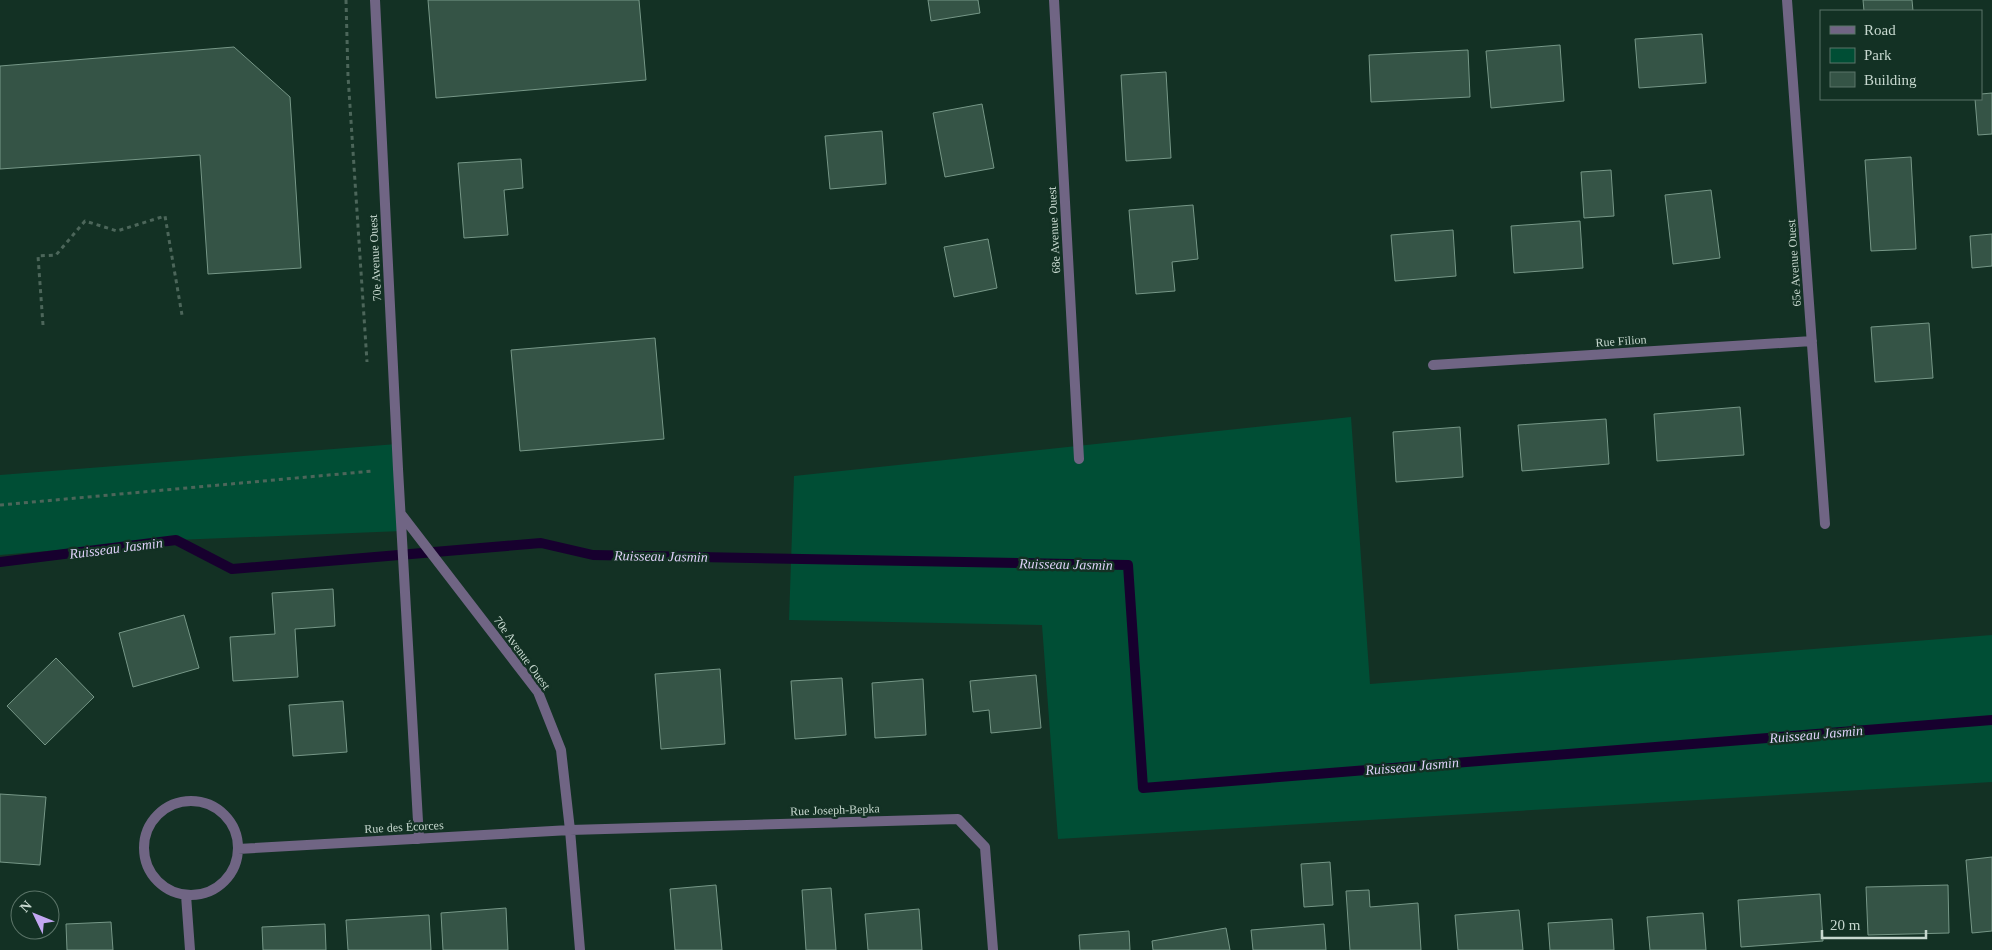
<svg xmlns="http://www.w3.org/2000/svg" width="1992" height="950" font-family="'Times New Roman',serif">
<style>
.green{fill:#004e35}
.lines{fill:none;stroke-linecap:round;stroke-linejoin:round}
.stream{stroke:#17002e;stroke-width:10}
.building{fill:#355446;stroke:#769787}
.path{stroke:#4c665a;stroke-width:3;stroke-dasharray:4 4;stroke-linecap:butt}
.street{stroke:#706584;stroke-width:10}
.labels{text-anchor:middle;stroke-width:5;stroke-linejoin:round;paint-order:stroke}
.street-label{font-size:12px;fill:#c7d8cf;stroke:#133124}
.water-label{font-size:14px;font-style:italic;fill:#dfd1f9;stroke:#133124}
</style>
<rect width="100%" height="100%" fill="#133124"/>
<!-- green -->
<path class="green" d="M1351 417 1370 684 1992 635V782L1058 839 1042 625 789 620 794 476Z
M397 444 402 531 176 540 0 555V475Z"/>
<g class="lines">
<!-- stream -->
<path class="stream" d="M0 562 176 540 232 569 541 543 593 555 1128 565 1143 788 1992 720"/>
</g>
<!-- building -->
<path class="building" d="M428 0H639L646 80 436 98Z
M928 0H978L980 13 931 21Z
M1863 0H1912L1913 11H1864Z
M1702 34 1706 83 1639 88 1635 39Z
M1560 45 1564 101 1491 108 1486 51Z
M234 47 290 97 301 268 208 274 200 155 0 169V66Z
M1468 50 1470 97 1371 102 1369 55Z
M1166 72 1171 158 1126 161 1121 75Z
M1992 93V134L1978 135 1975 99H1981V94Z
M982 104 994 168 945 177 933 113Z
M882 131 886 184 830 189 825 136Z
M1911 157 1916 249 1871 251 1865 160Z
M521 159 523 188 504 190 508 235 464 238 458 163Z
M1611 170 1614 216 1584 218 1581 172Z
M1711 190 1720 258 1673 264 1665 195Z
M1193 205 1198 259 1172 262 1175 291 1136 294 1129 210Z
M1580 221 1583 268 1514 273 1511 226Z
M1453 230 1456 276 1395 281 1391 235Z
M1992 234V266L1972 268 1970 236Z
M988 239 997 288 954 297 944 247Z
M1929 323 1933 378 1875 382 1871 327Z
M655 338 664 439 520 451 511 350Z
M1740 407 1744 455 1657 461 1654 414Z
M1606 419 1609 464 1522 471 1518 425Z
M1460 427 1463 477 1396 482 1393 432Z
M333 589 335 626 295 629 298 677 233 681 230 637 275 634 272 593Z
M184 615 199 668 133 687 119 633Z
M56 658 94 697 45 745 7 706Z
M720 669 725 744 661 749 655 674Z
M1036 675 1041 728 991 733 989 710 973 712 970 681Z
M842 678 846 735 795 739 791 681Z
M923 679 926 735 875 738 872 683Z
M343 701 347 752 293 756 289 705Z
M0 794 46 797 40 865 0 862Z
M1992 857V931L1972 933 1966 860Z
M1330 862 1333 905 1304 907 1301 864Z
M716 885 722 950H675L670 889Z
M1948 885 1949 933 1868 935 1866 887Z
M831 888 836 950H806L802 890Z
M1369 890 1370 907 1418 903 1421 950H1350L1346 891Z
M1820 894 1823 941 1741 947 1738 900Z
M506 908 508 950H443L441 913Z
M919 909 922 950H868L865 914Z
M1519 910 1523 950H1458L1455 915Z
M1703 913 1706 950H1650L1647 917Z
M429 915 431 950H348L346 920Z
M1612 919 1614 950H1550L1548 923Z
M111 922 113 950H67L66 924Z
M325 924 326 950H263L262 927Z
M1324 924 1326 950H1253L1251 930Z
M1226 928 1230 950H1153L1152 941Z
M1129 931 1130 950H1080L1079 935Z"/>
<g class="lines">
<!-- path -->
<path class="path" d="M346 0 348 76 367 362
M43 325 38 256 56 255 85 221 117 231 165 216 182 315
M0 505 373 471"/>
<!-- street -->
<path class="street" d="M375 0 398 469 419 839
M1054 0 1079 459
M1787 0 1825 524
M1433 365 1812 341
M401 514 538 692 561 750 570 830 580 950
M144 848a47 47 0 1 1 94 0a47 47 0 1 1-94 0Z
M238 849 570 830 958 819 985 847 993 950
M186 895 190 950"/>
</g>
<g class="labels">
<!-- street labels -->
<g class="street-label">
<text transform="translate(1054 230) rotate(-93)" y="4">68e Avenue Ouest</text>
<text transform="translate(375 258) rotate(-93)" y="4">70e Avenue Ouest</text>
<text transform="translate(1794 263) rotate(-94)" y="4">65e Avenue Ouest</text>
<text transform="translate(1621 341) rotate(-4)" y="4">Rue Filion</text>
<text transform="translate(522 653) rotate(54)" y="4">70e Avenue Ouest</text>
<text transform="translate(835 810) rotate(-2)" y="4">Rue Joseph-Bepka</text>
<text transform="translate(404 827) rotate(-3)" y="4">Rue des Écorces</text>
</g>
<!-- water labels -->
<g class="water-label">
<text transform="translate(116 548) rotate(-7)" y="5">Ruisseau Jasmin</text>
<text transform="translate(661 556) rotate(1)" y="5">Ruisseau Jasmin</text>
<text transform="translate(1066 564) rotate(1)" y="5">Ruisseau Jasmin</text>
<text transform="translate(1816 734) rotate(-5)" y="5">Ruisseau Jasmin</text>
<text transform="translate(1412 766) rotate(-5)" y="5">Ruisseau Jasmin</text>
</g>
</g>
<!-- legend -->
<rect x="1820" y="10" width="162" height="90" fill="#133124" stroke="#5b7468"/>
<rect x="1830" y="26" width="25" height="8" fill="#706584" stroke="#5b7468"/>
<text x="1864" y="35" font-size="15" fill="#c7d8cf">Road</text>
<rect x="1830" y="48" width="25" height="15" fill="#004e35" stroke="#5b7468"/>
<text x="1864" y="60" font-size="15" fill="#c7d8cf">Park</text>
<rect x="1830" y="72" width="25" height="15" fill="#355446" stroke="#5b7468"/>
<text x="1864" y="85" font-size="15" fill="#c7d8cf">Building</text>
<!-- north arrow -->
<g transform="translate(35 915) rotate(313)"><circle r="24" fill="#133124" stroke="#5b7468"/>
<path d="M0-4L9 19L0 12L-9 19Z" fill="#c3a7f2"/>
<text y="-8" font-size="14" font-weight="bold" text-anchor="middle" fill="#c7d8cf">N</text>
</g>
<!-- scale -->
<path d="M1822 930v8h104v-8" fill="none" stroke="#c7d8cf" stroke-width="2.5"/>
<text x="1830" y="930" font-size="15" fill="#c7d8cf" stroke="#133124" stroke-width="4" paint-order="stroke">20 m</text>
</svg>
